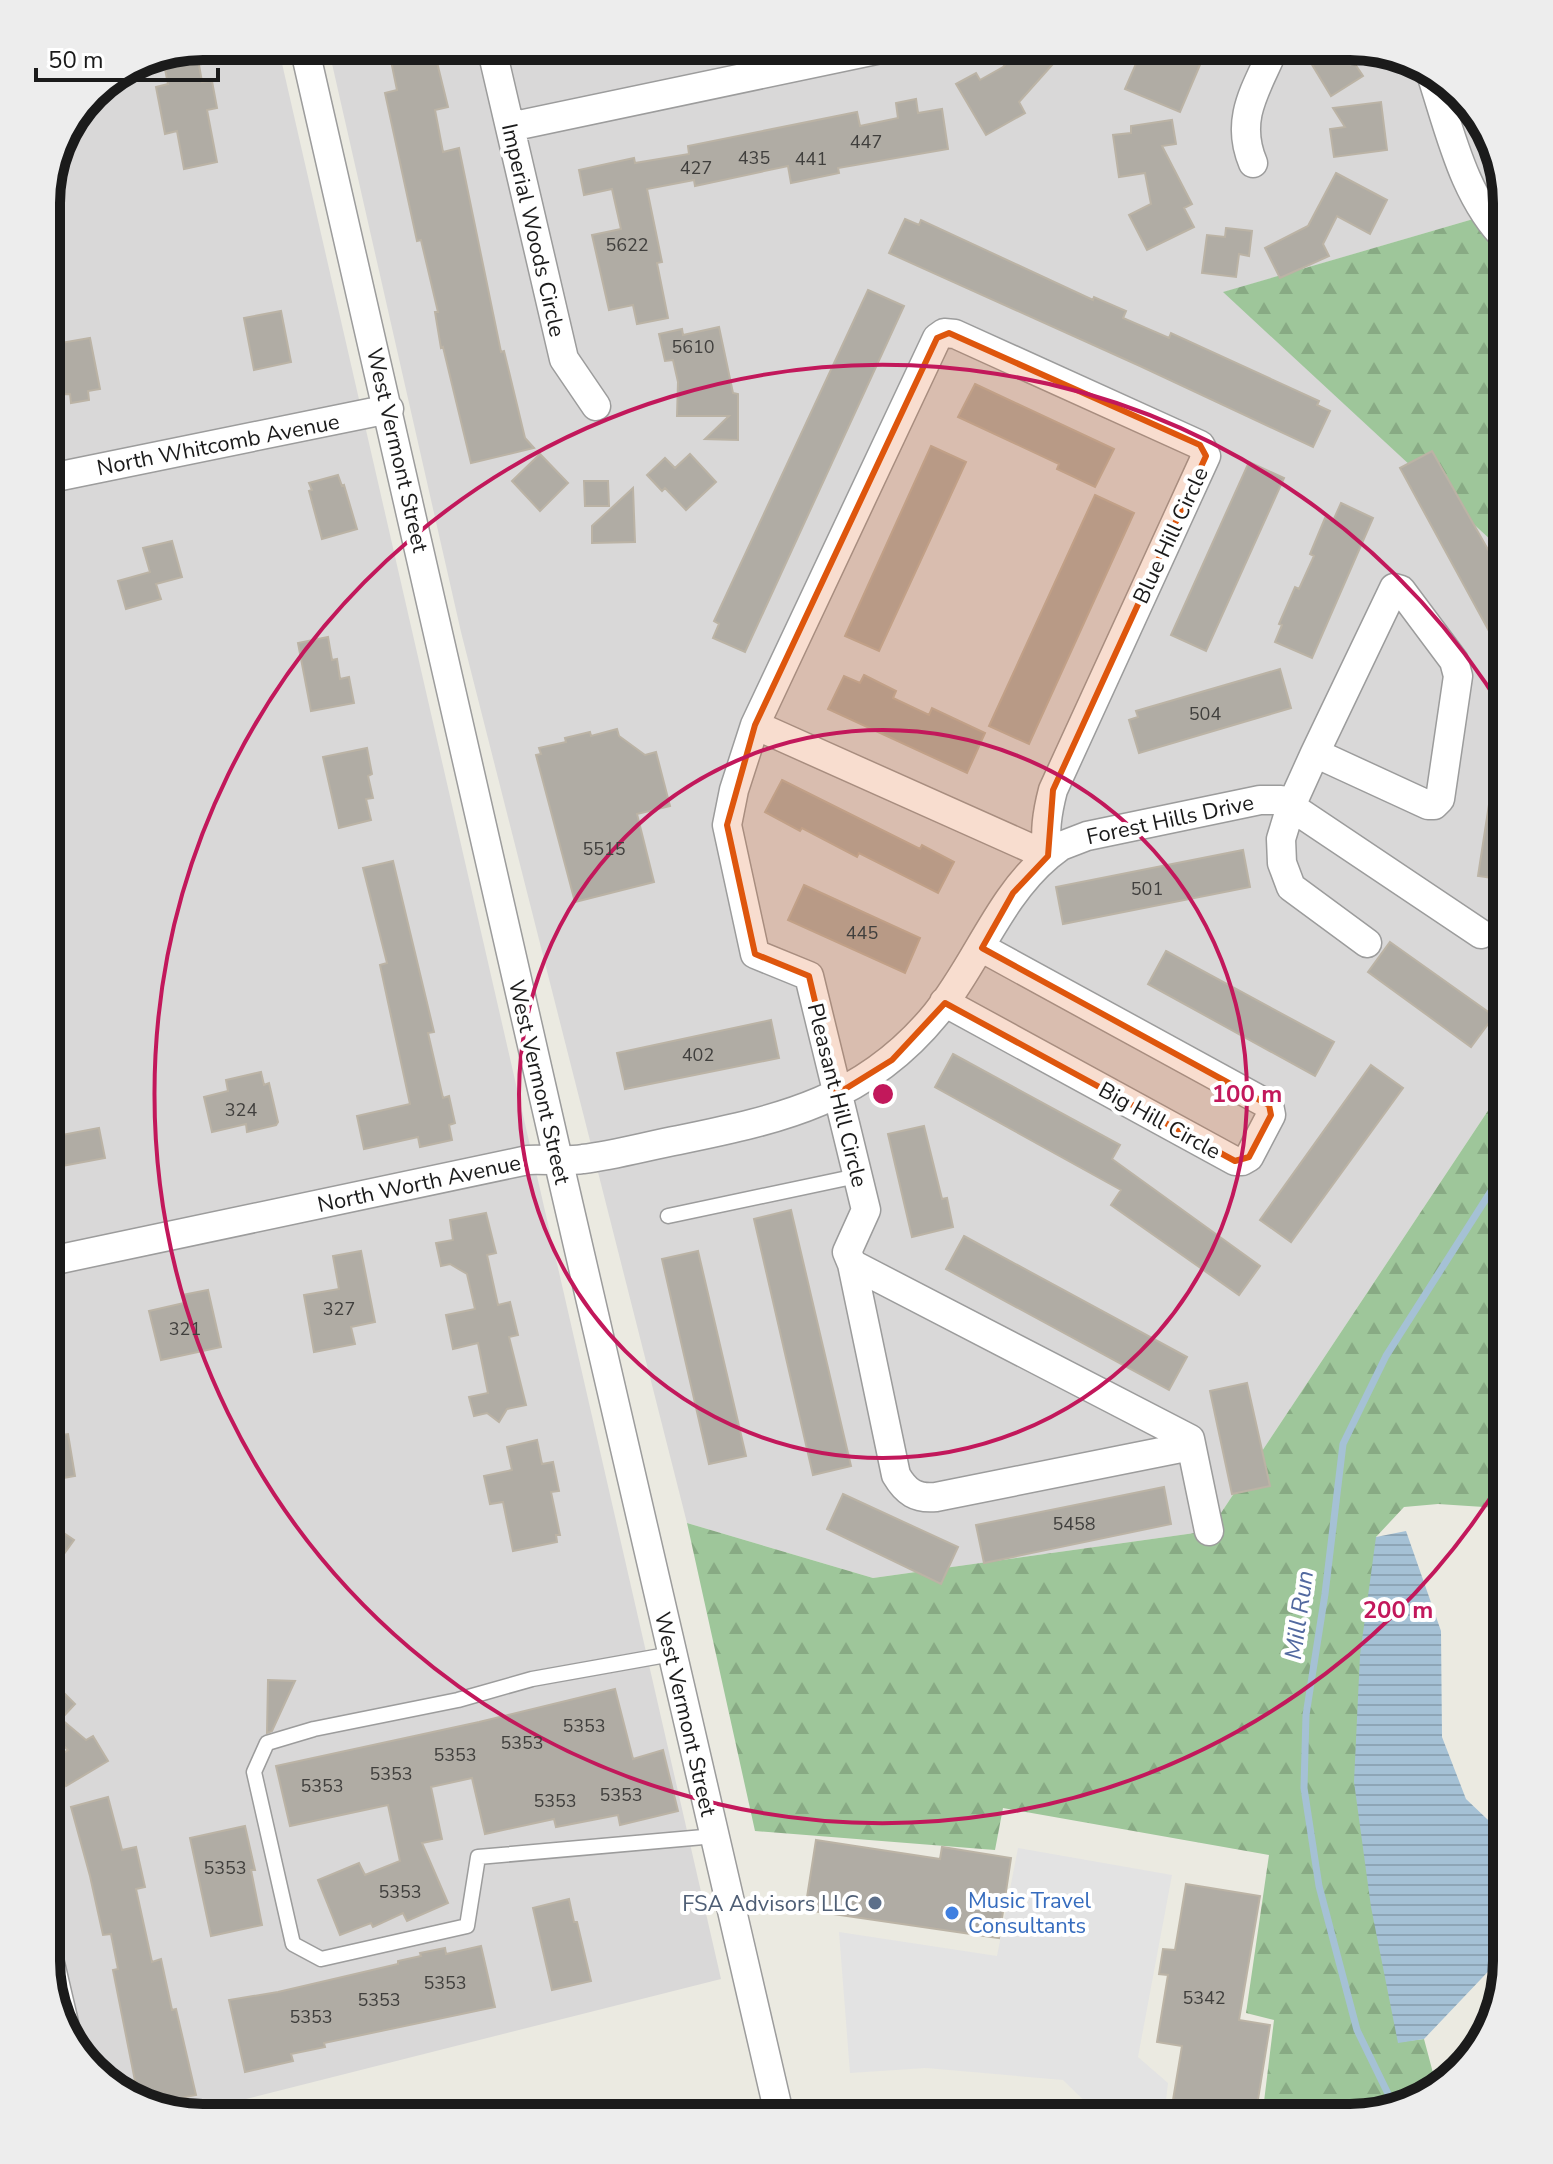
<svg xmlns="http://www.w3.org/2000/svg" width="1553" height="2164" font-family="'Nunito Sans',sans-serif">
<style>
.residential{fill:#d9d8d8}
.forest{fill:url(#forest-firs)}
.parking{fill:#e3e3e3}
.water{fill:url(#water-rules)}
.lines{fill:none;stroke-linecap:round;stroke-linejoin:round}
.stream{stroke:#a5c1d5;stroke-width:7}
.building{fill:#b0aca4;stroke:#bbb3a5;stroke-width:2}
.lane-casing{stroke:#9c9c9c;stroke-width:17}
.street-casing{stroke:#9c9c9c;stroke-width:31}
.lane{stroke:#fff;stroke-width:14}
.street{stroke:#fff;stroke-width:28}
.marked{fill:#de560d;fill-opacity:0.2;stroke:#de560d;stroke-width:6;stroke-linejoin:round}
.ring{fill:none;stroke:#c2185b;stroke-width:4}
.service-dot{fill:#5c6f8a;stroke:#fff;stroke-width:3}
.shop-dot{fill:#3f7fe0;stroke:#fff;stroke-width:3}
.labels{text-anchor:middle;stroke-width:8;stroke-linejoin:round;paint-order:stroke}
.number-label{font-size:18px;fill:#403f3d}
.street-label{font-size:22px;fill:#1b1b1b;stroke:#fff}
.shop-label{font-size:22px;fill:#366cbe;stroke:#fff;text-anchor:start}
.service-label{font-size:22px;fill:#4e5e75;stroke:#fff;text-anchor:end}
.water-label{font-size:24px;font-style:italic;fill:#52699f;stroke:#fff}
.rim{fill:none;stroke:#1b1b1b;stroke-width:10}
.centre{fill:#c2185b;stroke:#fff;stroke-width:4}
.ring-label{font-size:24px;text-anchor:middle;font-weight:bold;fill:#c2185b;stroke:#fff;stroke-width:8;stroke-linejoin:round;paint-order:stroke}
</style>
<defs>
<pattern id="forest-firs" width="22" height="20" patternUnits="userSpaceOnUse" patternTransform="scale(2)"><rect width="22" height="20" fill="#9ec69a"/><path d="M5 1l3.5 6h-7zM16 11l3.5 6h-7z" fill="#88aa84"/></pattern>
<pattern id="water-rules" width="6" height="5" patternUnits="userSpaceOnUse" patternTransform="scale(2)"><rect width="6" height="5" fill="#a5c1d5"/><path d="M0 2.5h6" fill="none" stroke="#8da5b6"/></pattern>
</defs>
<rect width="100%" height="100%" fill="#ebeae1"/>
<!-- residential -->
<path class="residential" d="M203 46H278L721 1979 230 2103 232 2118H193L124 2097 67 2040 46 1961V193L62 134 99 85 144 58Z
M328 46H1360L1429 67 1486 124 1492 149 1487 215 1224 292 1507 555V1082L1209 1531 873 1578 687 1523 461 632Z"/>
<!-- forest -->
<path class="forest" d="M1492 149 1507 203V555L1223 292 1487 215Z
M1507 1082V1505L1499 1508 1438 1504 1404 1507 1376 1537 1399 2042 1424 2039 1437 2088 1429 2097 1350 2118H1262L1274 2020 1246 2013 1269 1855 1003 1808 995 1850 755 1831 687 1523 873 1578 1209 1531Z"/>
<!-- parking -->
<path class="parking" d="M1018 1848 1172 1875 1138 2057 1168 2083 1164 2118H1102L1063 2080 926 2068 850 2073 839 1932 997 1956Z"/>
<!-- water -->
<path class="water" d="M1406 1531 1441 1631 1442 1737 1466 1799 1507 1838V1956L1500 1959 1424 2039 1398 2043 1371 1907 1354 1782 1360 1655 1376 1537Z"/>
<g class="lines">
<!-- stream -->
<path class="stream" d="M1394 2106 1357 2030 1319 1886 1304 1788 1306 1715 1325 1594 1343 1444 1386 1356 1498 1180 1507 1160"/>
</g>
<!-- building -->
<path class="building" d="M388 46H433L448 107 435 110 443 152 459 148 501 352 504 351 525 438 534 448 471 463 443 347 441 348 435 312H438L421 240 417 241 385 93 397 90Z
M1023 46H1069L1019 102 1025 113 986 135 956 84 976 73 980 80 1003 67Z
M1178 46H1208L1180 112 1125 89 1142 50 1172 63Z
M1338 46H1343L1363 76 1331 96 1311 63Z
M196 48 202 82 212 81 217 108 207 110 217 162 184 169 177 131 165 134 156 87 168 84 162 54Z
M916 99 918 113 942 109 948 149 838 168 839 173 791 183 788 166 695 186 694 180 647 189 662 262 657 263 668 318 637 324 633 305 609 310 592 235 621 229 612 189 584 195 579 170 634 158 635 163 689 154 688 146 857 112 860 126 898 118 896 103Z
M1381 102 1387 150 1334 157 1330 129 1345 127 1333 108Z
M1172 120 1176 144 1162 146 1192 204 1184 208 1194 227 1147 250 1129 215 1151 204 1145 173 1119 177 1113 135 1131 133V126Z
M1336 173 1387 200 1370 234 1337 216 1323 244 1329 256 1280 278 1265 248 1308 226Z
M905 219 919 225 921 220 1093 300 1094 297 1126 311 1123 318 1169 338 1171 333 1319 401 1317 405 1330 411 1313 447 1140 366 889 253Z
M1226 228 1252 231 1249 256 1239 254 1236 277 1202 273 1207 235 1225 237Z
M868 290 904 306 745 652 713 638 719 624 714 621Z
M281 311 291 362 254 370 244 318Z
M719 327 733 393 738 394V440L705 439 729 416H677L678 382 673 360 665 361 659 334 682 329 683 335Z
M90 338 100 389 88 391 89 400 71 403 70 394 46 395V351L56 349 55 344Z
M975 384 1114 449 1095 487 1057 469 1059 464 958 417Z
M931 446 966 462 879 651 845 636Z
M1432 451 1507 583V664L1400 468Z
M540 454 568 483 540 511 512 481Z
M690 454 716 482 686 510 665 488 662 491 647 475 665 458 675 468Z
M1249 462 1284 478 1206 651 1171 635Z
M338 475 342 486 344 485 357 529 322 539 309 491 312 490 309 483Z
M584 481H608L609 506H585Z
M633 488 635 542 592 543V526Z
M1095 495 1134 513 1029 744 989 726Z
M1341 503 1373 518 1312 658 1275 642 1282 625 1279 624 1295 587 1299 589 1314 556 1310 554 1325 518 1333 521Z
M172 541 182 577 156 584 161 599 126 609 118 581 150 572 143 548Z
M328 637 332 660 337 659 340 679 349 677 354 703 311 711 298 643Z
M1280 669 1291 708 1139 753 1129 720 1138 717 1136 711Z
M864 675 896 691 893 698 929 715 932 708 985 733 967 773 828 709 844 676 860 683Z
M617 729 619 736 645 755 656 752 670 806 637 814 654 882 575 902 536 755 541 754 539 748 566 742 565 738 590 732 591 736Z
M367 748 372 774 368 776 373 798 366 799 371 820 339 828 323 757Z
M1496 759 1507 760V880L1478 876Z
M782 780 920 849 922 845 954 862 938 893 859 853 857 857 802 828 800 831 765 812Z
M1243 850 1250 887 1063 924 1056 887Z
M393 861 434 1032 428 1033 443 1098 449 1096 455 1123 449 1125 452 1140 420 1147 418 1137 364 1149 357 1116 410 1104 380 965 387 963 363 868Z
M804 885 920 938 905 973 788 920Z
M1390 942 1494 1016 1471 1047 1368 972Z
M1166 951 1334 1042 1315 1076 1148 984Z
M771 1020 779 1058 625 1089 617 1053Z
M953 1054 1120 1145 1112 1159 1260 1266 1239 1295 1111 1205 1121 1190 935 1087Z
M1371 1065 1403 1088 1291 1242 1260 1220Z
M261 1072 264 1085 269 1083 278 1122 276 1125 247 1132 246 1124 212 1132 204 1097 228 1091 226 1080Z
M924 1126 942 1199 947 1198 953 1227 912 1237 888 1134Z
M99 1128 105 1158 46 1169V1138Z
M791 1210 851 1466 813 1475 754 1219Z
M486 1213 496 1253 487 1255 498 1305 510 1302 518 1335 509 1337 526 1405 507 1409 499 1422 487 1413 474 1416 469 1397 488 1393 478 1343 453 1349 446 1315 475 1309 467 1274 450 1264 441 1266 436 1243 453 1240 450 1220Z
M964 1236 1187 1357 1169 1390 946 1269Z
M361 1251 375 1322 351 1327 355 1344 314 1352 304 1295 339 1289 333 1256Z
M698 1251 746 1456 709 1464 662 1259Z
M208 1290 221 1347 161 1360 149 1311 184 1303 182 1295Z
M1247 1383 1270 1486 1232 1494 1210 1391Z
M68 1434 75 1476 46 1481V1437Z
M537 1440 542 1464 553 1462 559 1491 551 1492 560 1535H556L557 1542 513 1551 503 1502 490 1504 484 1476 512 1470 507 1447Z
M1164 1487 1171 1524 984 1563 976 1525Z
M843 1494 958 1547 941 1584 827 1529Z
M46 1521 74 1540 46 1579Z
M46 1675 75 1704 61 1719 86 1740 93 1736 108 1761 66 1786 64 1780 57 1784 46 1765 68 1750 49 1731 46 1734Z
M268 1680 295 1681 272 1731 267 1733Z
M615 1689 633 1759 663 1750 678 1811 620 1825 618 1815 556 1827 554 1819 485 1834 472 1778 431 1787 442 1839 422 1843 448 1903 407 1921 403 1913 373 1927 371 1923 340 1935 318 1880 359 1863 365 1875 400 1861 388 1805 290 1826 276 1766 479 1722Z
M108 1797 122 1850 136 1847 145 1887 136 1889 152 1962 161 1959 172 2010 176 2009 196 2095 150 2104 144 2103 143 2095 138 2096 113 1970 118 1969 111 1934 103 1935 90 1876 71 1807Z
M245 1826 255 1870H251L262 1925 211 1936 190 1838Z
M816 1840 940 1859 942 1847 1011 1858 999 1938 805 1910Z
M1186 1884 1260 1896 1239 2020 1270 2025 1255 2118H1170L1182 2046 1157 2042 1168 1975 1159 1974 1163 1949 1175 1950Z
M569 1899 574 1922H577L591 1981 552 1990 533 1908Z
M481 1946 495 2007 324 2043 325 2047 291 2054 293 2061 245 2072 229 2000 278 1992 398 1964V1961L421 1956 420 1953 445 1948 446 1954Z"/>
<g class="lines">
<!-- lane casing -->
<g class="lane-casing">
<path id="lane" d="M668 1216 857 1176
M672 1654 532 1679 458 1700 314 1729 267 1743 254 1772 293 1944 321 1959 467 1926 478 1857 715 1836"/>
</g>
<!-- street casing -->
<g class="street-casing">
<path id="street" d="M304 46 558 1159 780 2118
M491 46 564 359 596 406
M1429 68C1449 126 1462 196 1507 240
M510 127 895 46
M1253 163C1234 118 1257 88 1275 46
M46 479 389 409
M1394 588 1401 590 1454 661 1458 676 1440 799 1434 805H1428L1315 753Z
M755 725 1048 856 1061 846 1087 836 1260 800H1281L1481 934
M1315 753 1291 806 1281 839 1282 863 1291 887 1367 943
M944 1002 1235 1161H1242L1249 1157 1271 1115 1269 1105 982 948
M46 1262 528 1160C546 1159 565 1162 583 1159 615 1155 647 1146 679 1140 782 1119 866 1100 936 1014 976 965 999 897 1048 856 1044 833 1047 813 1053 790L1206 456 1200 445 955 334 944 333 937 338 755 725 734 790 727 825 755 954 809 976 866 1210 847 1252 852 1264 1190 1439 1209 1531
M852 1264 896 1475C906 1492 916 1499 936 1497L1191 1446
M46 1946 68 2040"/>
</g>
<!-- lane -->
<use href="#lane" class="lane"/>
<!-- street -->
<use href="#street" class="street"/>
</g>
<!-- marked area -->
<path class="marked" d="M949 333 1200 445 1206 456 1053 790 1048 856 1013 893 982 948 1269 1105 1271 1115 1249 1157 1235 1161 945 1003 892 1060 837 1094 809 976 755 954 727 825 755 725 937 338Z"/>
<!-- distance rings -->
<g class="ring">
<circle cx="883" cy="1094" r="364"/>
<path d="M1505 1475A729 729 0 1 1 1505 713"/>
</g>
<!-- markers -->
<circle class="service-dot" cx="875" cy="1903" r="8"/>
<circle class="shop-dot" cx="952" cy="1913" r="8"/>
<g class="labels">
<!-- number labels -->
<g class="number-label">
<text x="866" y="148">447</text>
<text x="754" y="164">435</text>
<text x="811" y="165">441</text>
<text x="696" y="174">427</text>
<text x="627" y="251">5622</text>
<text x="693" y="353">5610</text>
<text x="1205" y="720">504</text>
<text x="604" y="855">5515</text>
<text x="1147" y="895">501</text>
<text x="862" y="939">445</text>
<text x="698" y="1061">402</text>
<text x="241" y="1116">324</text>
<text x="339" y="1315">327</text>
<text x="185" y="1335">321</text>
<text x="1074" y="1530">5458</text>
<text x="584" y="1732">5353</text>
<text x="522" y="1749">5353</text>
<text x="455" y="1761">5353</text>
<text x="391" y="1780">5353</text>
<text x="322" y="1792">5353</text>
<text x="621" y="1801">5353</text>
<text x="555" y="1807">5353</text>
<text x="225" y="1874">5353</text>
<text x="400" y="1898">5353</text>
<text x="445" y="1989">5353</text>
<text x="1204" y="2004">5342</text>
<text x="379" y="2006">5353</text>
<text x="311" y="2023">5353</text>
</g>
<!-- street labels -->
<g class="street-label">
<text transform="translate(534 230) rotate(77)" y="8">Imperial Woods Circle</text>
<text transform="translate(218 444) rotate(-11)" y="8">North Whitcomb Avenue</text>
<text transform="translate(398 450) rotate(77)" y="8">West Vermont Street</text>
<text transform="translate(1170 535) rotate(-65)" y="8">Blue Hill Circle</text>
<text transform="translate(1170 819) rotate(-12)" y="8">Forest Hills Drive</text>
<text transform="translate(540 1082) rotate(77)" y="8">West Vermont Street</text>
<text transform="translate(838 1095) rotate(76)" y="8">Pleasant Hill Circle</text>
<text transform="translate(1160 1120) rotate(29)" y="8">Big Hill Circle</text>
<text transform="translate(419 1183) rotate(-12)" y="8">North Worth Avenue</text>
<text transform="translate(686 1714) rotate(77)" y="8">West Vermont Street</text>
</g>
<!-- shop labels -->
<g class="shop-label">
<text x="968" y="1908">Music Travel<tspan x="968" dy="25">Consultants</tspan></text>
</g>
<!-- service labels -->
<g class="service-label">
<text x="859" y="1911">FSA Advisors LLC</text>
</g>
<!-- water labels -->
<g class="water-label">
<text transform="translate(1299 1615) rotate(-82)" y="8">Mill Run</text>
</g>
</g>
<!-- crop -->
<path d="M0 0H1553V2164H0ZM203 60H1350A143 143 0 0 1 1493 203V1961A143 143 0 0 1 1350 2104H203A143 143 0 0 1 60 1961V203A143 143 0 0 1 203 60Z" fill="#ededed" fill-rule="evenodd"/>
<path class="rim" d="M203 60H1350A143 143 0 0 1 1493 203V1961A143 143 0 0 1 1350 2104H203A143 143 0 0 1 60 1961V203A143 143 0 0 1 203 60Z"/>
<circle cx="883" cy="1094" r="12" class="centre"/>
<g class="ring-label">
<text x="1247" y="1102">100 m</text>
<text x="1398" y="1618">200 m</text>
</g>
<!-- scale -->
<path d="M36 68v12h182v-12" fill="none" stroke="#1b1b1b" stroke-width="4"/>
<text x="48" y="68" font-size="24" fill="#1b1b1b" stroke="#ffffff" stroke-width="6" paint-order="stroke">50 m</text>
</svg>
